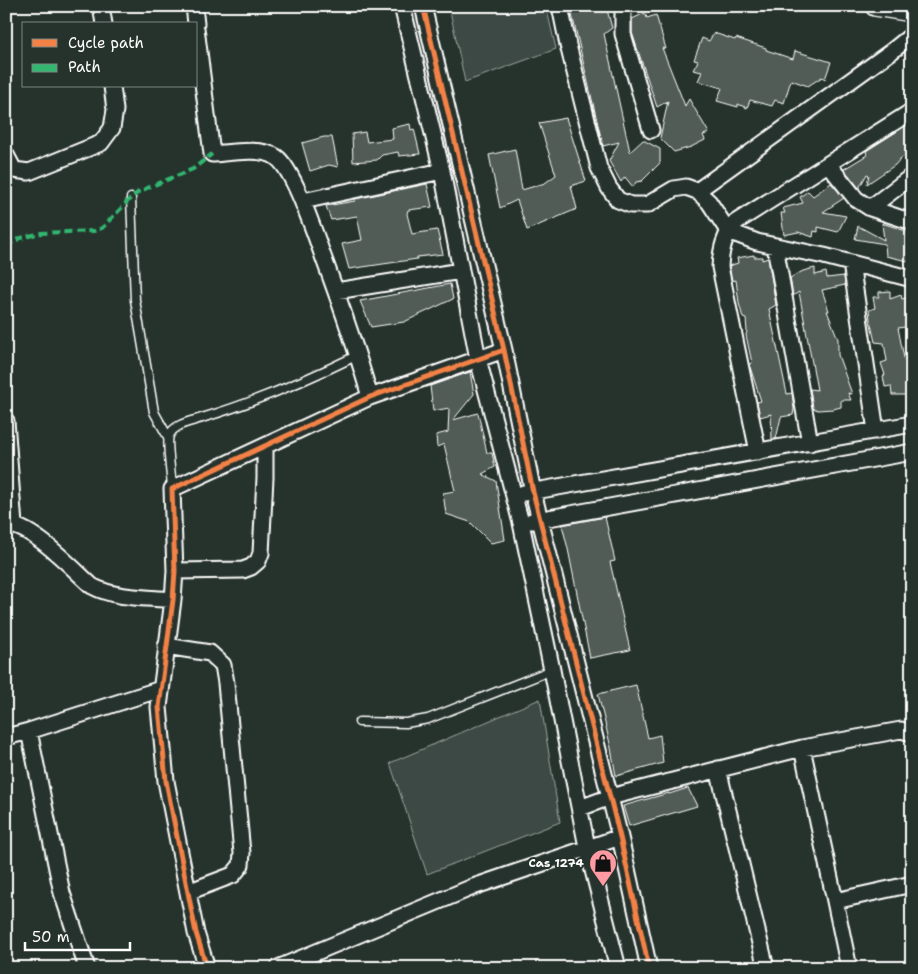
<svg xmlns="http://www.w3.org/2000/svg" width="918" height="974" font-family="'Shantell Sans',sans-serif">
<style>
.green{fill:#3e4944;stroke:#9ea4a2}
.building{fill:#515c57;stroke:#fff}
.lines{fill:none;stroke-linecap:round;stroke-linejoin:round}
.service-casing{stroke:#fff;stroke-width:11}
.minor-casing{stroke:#fff;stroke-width:19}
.tertiary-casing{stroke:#fff;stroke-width:22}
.service{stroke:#26332d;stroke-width:8}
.minor{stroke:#26332d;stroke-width:15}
.tertiary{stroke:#26332d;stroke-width:19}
.quiet{stroke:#33b770;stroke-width:4;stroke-dasharray:8 4;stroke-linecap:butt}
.cycleway-casing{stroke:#26332d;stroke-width:8}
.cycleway{stroke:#f48246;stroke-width:5}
.labels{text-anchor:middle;stroke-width:4;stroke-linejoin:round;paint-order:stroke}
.poi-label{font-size:12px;font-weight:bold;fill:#fff;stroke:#26332d;text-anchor:end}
</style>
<rect width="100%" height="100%" fill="#26332d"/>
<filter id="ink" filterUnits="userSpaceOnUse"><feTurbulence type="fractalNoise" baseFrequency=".02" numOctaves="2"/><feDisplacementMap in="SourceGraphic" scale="10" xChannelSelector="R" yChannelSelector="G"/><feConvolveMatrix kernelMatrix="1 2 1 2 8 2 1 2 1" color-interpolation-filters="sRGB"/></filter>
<g filter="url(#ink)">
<!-- green -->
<path class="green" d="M449 6H546L556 49 465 82Z
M540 699 560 822 427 874 390 763Z"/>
<!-- building -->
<path class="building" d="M570 6H606L612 28 604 34 630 152 643 140 660 149V163L642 181 636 182 633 187 625 177 621 182 609 161 619 142 603 146Z
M645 13 647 18 656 15 666 49 662 48 685 106 689 99 709 133 703 135 705 140 691 147 674 152 660 138 668 101 657 107 632 33V19Z
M714 33 735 40 736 38 766 48V50L793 59 795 51 831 62 825 79 822 77 808 86 791 80 784 103 775 100 772 106 750 100 747 108 738 104V107L717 101 722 88 698 81 702 72 693 70 698 61 694 60 702 38 709 41Z
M566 118 586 181 571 186 577 209 527 230 517 200 500 208 489 155 515 149 522 190 545 183 556 175 539 123Z
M912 122V152L901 158 895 165 867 184 869 175 867 174 859 188 844 169 867 155 866 151Z
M410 124 411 130 414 129 420 154 399 156 398 152 382 155 377 160 353 162 352 134 365 132 367 142 393 139 392 128Z
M324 137H332L338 167 329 165 310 171 302 143Z
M831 183 844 198 823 212 846 216 838 232 818 227V232L814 231 813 237 798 232 784 235 781 213H785L783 208 803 203 800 197 808 191 813 196Z
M427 184 432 207 408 210 407 214 412 234 437 230 443 254 417 257V259L349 269 342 244 362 240 357 216 331 220 326 206 355 201V199Z
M882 223 912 233V262L886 256 885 244 855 239 858 226 884 240Z
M754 255V257H762V260L768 258 776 305 769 309 787 394 792 393 794 409 793 415 781 417 776 439H772L771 414 760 417 757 402 761 401 749 364 752 363 746 335 747 331 746 319 743 318 739 303 736 280 732 281 729 266 738 263 737 258Z
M815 268V275L826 272 827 278 844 276 845 285 822 290 829 311H827L838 339V355L852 394 848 393 851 400H841V407L833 409 818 410 813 408 810 389 817 390 799 292 793 296 790 278 803 271Z
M450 284 453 299 404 322 371 327 360 301Z
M890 291V299L901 295 902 299 912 297V326L898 328 905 363 912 360V386H908L910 395H892L891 386 885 387 883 376 885 375 881 363 887 361 884 343 875 342 870 320 869 310 875 308 873 297H879V292Z
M470 372 474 394 453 420 478 413 487 453H492L495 467 482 474 496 481 505 540 491 543 470 522 446 514 443 493 455 491 444 444 437 447 436 435 448 432 449 408 433 411 430 386Z
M605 517 615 561 610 562 630 650 590 658 568 549 562 525Z
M636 685 648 738 660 735 663 763 616 776 611 748 598 694Z
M688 788 697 806 629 826 623 806 669 793V794Z"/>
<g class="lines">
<!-- service casing -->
<g class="service-casing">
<path id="service" d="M131 198 135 300 154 412 168 437
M172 489C172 479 166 443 169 436 174 423 194 421 205 417 258 401 309 379 358 355
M359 722 406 723 428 719 552 670"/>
</g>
<!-- minor casing -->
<g class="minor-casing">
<path id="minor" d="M101 6 104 24
M194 6 196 24
M402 6 442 171 478 359 521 523 552 670 587 847 618 968
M423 6 504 350 533 492 620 837 649 968
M560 6 568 45 599 168 609 188 618 200 631 205H647L674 189 686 187 697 191 709 202 728 231 757 242 824 256 912 279
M623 6V34L651 130
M196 28 212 154C229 153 261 147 276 157 294 169 316 237 324 259 341 305 357 350 370 397
M6 155 14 170 29 172 101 143 112 128 115 110 112 86
M828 164 856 199 870 208 912 222
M697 191 892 51 912 35
M303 201 442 171
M870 208 912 176
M775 246 810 443
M851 263 876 431
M336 291 461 271
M6 421 14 525
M758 452 720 267C721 249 724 236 736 222L912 111
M524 493 912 424
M532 521 912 452
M6 525C30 523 73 569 92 586 116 599 146 597 173 600
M175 571 243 570 251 567 258 561 261 553 265 478V447
M166 646 210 653 223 665 226 683 242 853 241 865 233 875 188 892
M29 731 62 893 87 968
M6 737 29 731 161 689
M802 748 835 901 912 884
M718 769 766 968
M580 808 610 797 802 748 901 730 912 733
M835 901 849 968
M207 968 196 933 166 781 159 707 173 600 175 571 172 489 370 397 504 350
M278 968 473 887 620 837"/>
</g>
<!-- tertiary casing -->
<g class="tertiary-casing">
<path id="tertiary" d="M875 6 912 12"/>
</g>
<!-- service -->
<use href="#service" class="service"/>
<!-- minor -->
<use href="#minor" class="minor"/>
<!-- tertiary -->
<use href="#tertiary" class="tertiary"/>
<!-- quiet -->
<path class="quiet" d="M6 246 21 238 41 233 94 231 102 228 131 198 140 191 193 169 212 154"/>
<!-- cycleway casing -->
<g class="cycleway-casing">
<path id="cycleway" d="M423 6 504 350 533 492 620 837 649 968
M207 968 196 933 166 781 159 707 173 600 175 571 172 489 370 397 504 350"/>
</g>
<!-- cycleway -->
<use href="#cycleway" class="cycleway"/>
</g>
</g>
<!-- icons -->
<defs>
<g id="shop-pin" transform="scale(1.4375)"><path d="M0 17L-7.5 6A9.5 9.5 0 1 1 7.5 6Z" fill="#ff9aa2" stroke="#26332d"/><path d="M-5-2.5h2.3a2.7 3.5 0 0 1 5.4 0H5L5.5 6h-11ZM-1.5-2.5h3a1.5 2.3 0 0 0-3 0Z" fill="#111"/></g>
</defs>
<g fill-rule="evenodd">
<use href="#shop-pin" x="603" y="863"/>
</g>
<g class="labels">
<!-- poi labels -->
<g class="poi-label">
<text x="584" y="867">Cas 1274</text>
</g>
</g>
<!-- margin -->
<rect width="918" height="974" fill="none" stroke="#26332d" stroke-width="25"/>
<rect x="12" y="12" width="893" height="949" fill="none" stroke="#fff" stroke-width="2" filter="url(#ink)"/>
<!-- legend -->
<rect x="22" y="22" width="175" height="65" fill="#26332d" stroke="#7d8581"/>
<rect x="32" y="39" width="25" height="8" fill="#f48246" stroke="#7d8581"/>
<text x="68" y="48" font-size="15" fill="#ffffff">Cycle path</text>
<rect x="32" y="64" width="25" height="8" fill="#33b770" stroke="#7d8581"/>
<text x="68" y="72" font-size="15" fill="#ffffff">Path</text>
<!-- scale -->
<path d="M25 942v8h105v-8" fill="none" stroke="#ffffff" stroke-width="2.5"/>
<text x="32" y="942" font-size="15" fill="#ffffff" stroke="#26332d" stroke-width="4" paint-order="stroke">50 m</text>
</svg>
